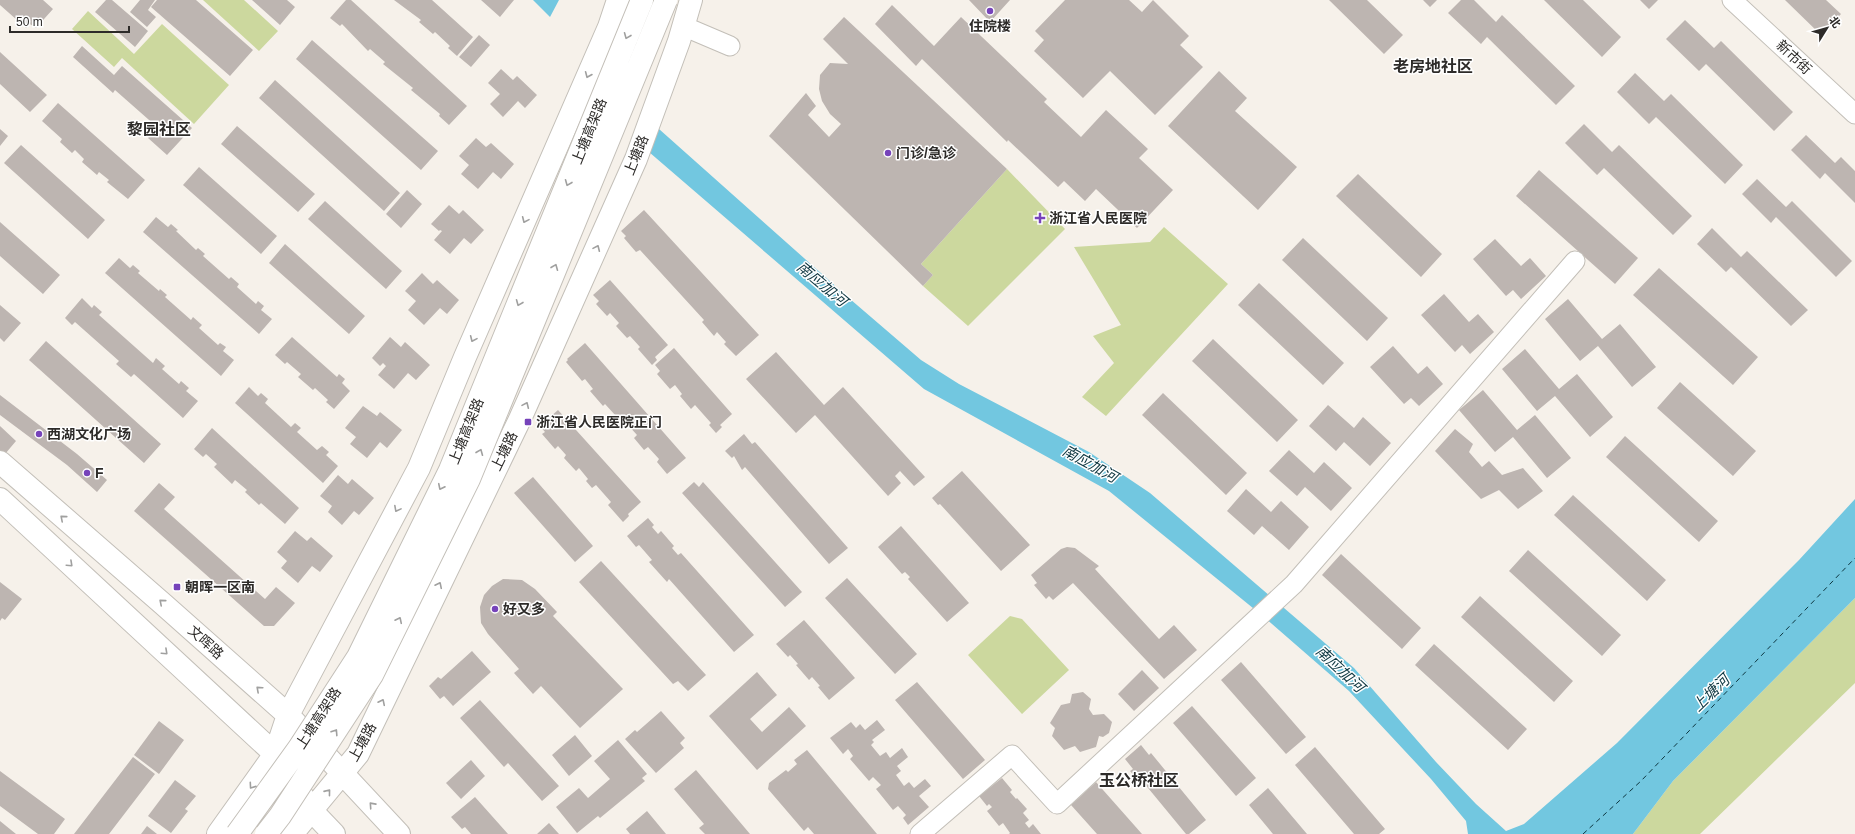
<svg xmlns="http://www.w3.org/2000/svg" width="1855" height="834" font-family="Helvetica,'Noto Sans SC',sans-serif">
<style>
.green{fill:#ccd89e}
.water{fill:#72c7e0}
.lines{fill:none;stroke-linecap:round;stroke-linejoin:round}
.ferry{stroke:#0d3640;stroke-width:1;stroke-dasharray:5 4;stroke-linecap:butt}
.building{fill:#bdb5b1}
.minor-casing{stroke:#c3bfb8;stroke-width:21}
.major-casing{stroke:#c3bfb8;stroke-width:24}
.minor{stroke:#fff;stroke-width:19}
.major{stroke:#fff;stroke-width:22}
.highway-bridge-casing{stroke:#c3bfb8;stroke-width:24;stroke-linecap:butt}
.highway-bridge{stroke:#fff;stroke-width:22}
.oneway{stroke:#a0a09f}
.poi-dot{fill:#7643ba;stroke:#fff;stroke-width:1.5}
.labels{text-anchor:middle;stroke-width:3;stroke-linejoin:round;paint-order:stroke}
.poi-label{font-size:14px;font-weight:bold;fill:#2d2b29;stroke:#fff;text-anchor:start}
.street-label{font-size:14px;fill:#2d2b29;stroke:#fff}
.water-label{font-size:15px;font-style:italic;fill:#0d3640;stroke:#fff}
.quarter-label{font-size:16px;font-weight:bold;fill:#2d2b29;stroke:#fff}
</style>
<rect width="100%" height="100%" fill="#f6f1ea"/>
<!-- green -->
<path class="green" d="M203 0H244L278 31 259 51Z
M88 11 134 54 162 24 229 85 194 124 122 58 114 67 72 29Z
M1007 169 1065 229 968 326 923 286 933 275 921 264Z
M1164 227 1228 284 1106 416 1082 397 1114 363 1093 336 1121 325 1074 247 1150 242Z
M1855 598V683L1700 834H1633L1673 781Z
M1010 616 1022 619 1069 670 1022 714 968 655Z"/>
<!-- water -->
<path class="water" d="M533 0H559L550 17Z
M659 129 850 299 921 360 959 384 1089 452 1150 493 1354 668 1436 762 1476 804 1506 831 1524 824 1617 743 1799 560 1855 499V598L1673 781 1633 834H1468L1466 821 1431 779 1349 691 1264 617 1109 491 924 389 649 152Z"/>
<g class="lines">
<!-- ferry -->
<path class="ferry" d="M1583 834 1641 781 1855 558"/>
</g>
<!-- building -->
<path class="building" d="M0 0H43L53 9 36 28 30 24 26 28 0 5Z
M106 0H112L148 31 135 47 95 12Z
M140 0H155L148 10 156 17 147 27 130 12Z
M157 0H196L253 50 230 76 151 7Z
M252 0H287L295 7 280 25Z
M346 0H351L467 106 449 125 439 116 440 114 411 90 413 88 383 64 385 62 370 49 368 51 342 24 340 26 330 18Z
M394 0H432L473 37 457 56 448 48 450 46 435 32 433 34 419 22 421 20Z
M481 0H514L500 17Z
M969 0H1010L990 22Z
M1065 0H1129L1142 12 1153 0 1189 36 1180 45 1203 67 1155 115 1110 71 1083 98 1034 51 1044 40 1035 31Z
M1329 0H1367L1403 35 1384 54Z
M1423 0H1437L1430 7Z
M1461 0H1474L1496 22 1502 15 1575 86 1556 105 1487 37 1481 44 1448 13Z
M1544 0H1583L1621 37 1602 57Z
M1640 0H1658L1649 9Z
M1785 0H1826L1841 14 1821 35Z
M892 5 934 46 961 17 1047 99 1044 102 1081 137 1106 110 1148 149 1139 158 1173 190 1137 228 1096 189 1085 201 1064 181 1058 187 1008 140 1007 142 922 59 916 66 875 24Z
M844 17 1007 169 921 264 933 275 923 286 769 136 806 93 816 106 808 115 829 137 841 124 830 114 822 101 819 89 820 75 830 63 848 64 823 39Z
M1685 20 1714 48 1721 41 1793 112 1774 131 1706 64 1699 71 1666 39Z
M479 35 490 45 471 67 459 57Z
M312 40 438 151 421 170 296 59Z
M82 46 114 75 122 66 192 128 167 155 148 138 157 127 115 90 113 93 73 57Z
M0 52 47 95 30 112 0 84Z
M501 69 513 80 517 76 537 95 525 108 518 101 503 117 490 104 500 94 488 83Z
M1219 71 1247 98 1235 111 1297 167 1258 210 1168 126Z
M1635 73 1664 101 1671 94 1743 165 1725 184 1656 117 1649 124 1617 92Z
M275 80 400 193 384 211 259 98Z
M58 103 145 180 128 199 107 182 109 180 99 172 97 175 82 162 84 159 75 150 72 153 60 142 62 139 42 121Z
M1584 124 1612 152 1619 145 1692 216 1673 235 1604 168 1597 175 1565 143Z
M237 126 315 194 298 212 221 144Z
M0 129 8 136 0 146Z
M1806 135 1835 163 1841 157 1855 171V203L1825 173 1820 179 1791 150Z
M476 138 486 147 491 143 514 164 501 179 493 172 478 189 461 174 469 165 459 156Z
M21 145 105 220 88 239 4 163Z
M199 167 277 236 261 254 183 185Z
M1539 170 1638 258 1615 284 1516 196Z
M1358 174 1442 254 1421 277 1336 196Z
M1757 179 1786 207 1792 201 1852 261 1836 277 1776 217 1771 223 1742 194Z
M407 190 422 204 401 228 386 214Z
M325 201 402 271 386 289 308 219Z
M449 205 459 214 463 210 484 230 471 244 464 238 450 254 434 240 442 231 440 230 439 231 431 224Z
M644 210 759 335 736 356 724 344 726 342 717 332 714 336 702 322 704 320 640 250 636 252 624 238 626 236 621 231Z
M156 217 168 227 171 224 178 230 176 231 196 250 198 248 205 254 203 256 229 279 231 277 239 284 237 287 256 304 258 301 264 306 261 310 272 319 259 334 143 232Z
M0 222 60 275 43 294 0 256Z
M1712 228 1741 257 1747 251 1808 310 1791 326 1731 267 1726 272 1697 244Z
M1303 238 1388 318 1367 341 1282 260Z
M1495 239 1521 266 1530 258 1546 276 1521 299 1513 290 1506 296 1473 259Z
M285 244 365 316 349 334 269 263Z
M119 258 130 268 133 265 140 271 138 273 159 291 160 289 167 295 165 297 191 320 193 317 202 325 199 328 218 345 220 343 226 347 223 351 234 360 221 376 105 273Z
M1659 268 1758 357 1733 385 1633 295Z
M422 273 433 284 437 280 459 300 447 314 440 308 424 325 408 310 416 301 405 291Z
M610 280 668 345 655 357 657 360 652 365 638 349 640 347 630 336 627 338 616 326 619 323 610 313 607 316 596 304 599 301 593 295Z
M1259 283 1344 363 1323 385 1238 305Z
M1444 294 1469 322 1478 314 1494 332 1470 354 1462 345 1455 352 1421 315Z
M82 298 92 308 94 305 102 312 99 315 153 363 156 358 165 366 162 369 179 384 181 381 189 388 186 391 198 401 183 418 134 374 131 377 116 364 119 361 75 322 72 325 65 318Z
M1568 299 1602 339 1620 324 1656 367 1632 387 1598 346 1580 361 1545 319Z
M0 305 21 323 4 342 0 338Z
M292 337 337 377 339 374 345 379 342 383 350 391 334 409 326 402 328 400 315 388 313 390 298 377 301 374 287 362 285 364 275 355Z
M390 337 401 347 405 342 430 365 416 380 408 373 394 389 378 375 386 366 383 363 380 366 372 358Z
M1213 339 1298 420 1277 442 1192 361Z
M46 341 161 444 144 463 29 360Z
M585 343 686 458 667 474 657 462 659 459 648 447 644 450 634 438 637 435 628 425 626 427 605 404 603 406 590 391 593 389 585 379 582 381 566 362 568 360 567 359Z
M1393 346 1418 374 1427 366 1443 384 1419 406 1411 398 1404 404 1370 367Z
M674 348 732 414 720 425 722 427 716 433 709 425 711 423 695 405 691 409 680 396 682 394 675 385 670 389 657 374 660 371 655 365Z
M1525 349 1559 389 1577 374 1613 417 1590 437 1555 396 1537 411 1502 369Z
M776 352 824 405 843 387 925 477 914 486 900 471 895 476 901 483 888 496 815 415 796 433 746 379Z
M1680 382 1756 451 1733 476 1657 408Z
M249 387 258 396 261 393 268 399 265 403 291 427 295 423 301 428 297 432 317 450 322 446 329 452 326 455 338 466 323 483 235 403Z
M1483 390 1517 430 1535 415 1571 458 1547 478 1513 437 1495 452 1459 410Z
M1163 393 1247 473 1226 495 1142 415Z
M0 395 77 454 107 480 97 492 67 465 0 415Z
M1328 405 1354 428 1363 417 1391 443 1370 466 1344 442 1336 451 1309 426Z
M363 406 377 416 380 412 402 430 387 448 380 442 367 458 350 444 356 437 345 428Z
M558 410 641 502 628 514 629 516 623 522 608 505 611 502 596 485 592 488 586 481 588 479 579 468 576 471 564 458 566 455 558 446 555 449 542 434 545 432 540 426Z
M0 426 16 441 0 460Z
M212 428 299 508 285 524 261 503 259 505 245 492 247 490 235 480 232 484 214 467 217 464 206 454 203 457 194 449Z
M1455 429 1473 444 1469 452 1482 467 1489 461 1502 475 1523 468 1543 491 1518 509 1499 490 1481 499 1435 451Z
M744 434 752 444 755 442 848 548 829 564 745 467 742 470 734 456 732 458 725 451Z
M1625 436 1718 521 1699 542 1606 457Z
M1289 450 1314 473 1324 462 1352 488 1331 511 1305 487 1297 496 1269 471Z
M962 471 1030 545 1001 571 940 504 938 505 932 498Z
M338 475 348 484 352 479 374 498 359 515 354 511 342 525 328 512 332 506 320 496Z
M533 477 593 546 575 562 514 493Z
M694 482 699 487 703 482 802 592 785 607 682 493Z
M159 483 175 497 164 509 265 599 276 587 295 603 274 626H264L134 511Z
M1246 489 1271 512 1281 501 1309 527 1289 550 1262 526 1254 535 1227 511Z
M1573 495 1666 580 1647 601 1554 515Z
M648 518 654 525 652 527 658 534 661 531 674 546 672 548 678 555 681 553 754 635 734 652 669 579 667 582 649 562 652 560 639 545 636 547 627 536Z
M901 526 969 603 947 622 908 579 910 577 905 572 902 574 878 547Z
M295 531 307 541 311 537 333 556 320 572 312 566 298 583 281 568 287 561 277 552Z
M1067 547 1075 548 1099 566 1095 569 1159 639 1174 625 1197 650 1164 679 1073 583 1053 600 1049 596 1046 599 1034 585 1037 583 1031 575 1061 549Z
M1528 550 1621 635 1602 656 1509 571Z
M1341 554 1421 628 1402 649 1322 575Z
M601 561 706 675 688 691 678 681 673 684 579 582Z
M847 578 917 654 895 674 825 598Z
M503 579 522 580 535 589 557 612 553 616 623 689 580 728 541 686 533 694 514 673 519 669 488 634 481 623 480 607 484 595 492 586Z
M0 582 22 599 5 620 2 618 0 621Z
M1480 596 1573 681 1554 702 1461 617Z
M804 620 855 678 829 700 818 687 820 686 812 677 809 680 796 665 798 664 790 655 788 657 776 644Z
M1434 644 1527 729 1508 750 1415 665Z
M472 651 491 672 453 706 444 696 440 699 429 686 438 677 441 679Z
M1241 662 1306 737 1286 754 1221 680Z
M1142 670 1159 688 1134 711 1118 694Z
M757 672 777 695 750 719 762 732 789 707 806 726 757 770 709 716Z
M917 682 985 760 963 779 895 700Z
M1083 692 1091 699 1089 709 1093 715 1104 714 1112 722 1109 733 1103 737 1099 736 1096 747 1080 752 1075 746 1064 750 1052 736 1055 728 1050 723 1061 705 1070 703 1072 694Z
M480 700 559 786 542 801 508 763 504 767 460 718Z
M1192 706 1256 778 1236 796 1173 723Z
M661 711 685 738 680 743 684 748 656 773 625 739 635 730 637 732Z
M877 720 885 730 872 740 874 742 871 745 880 756 886 752 890 758 902 748 908 757 897 766 901 771 896 775 904 786 909 782 914 788 925 779 931 786 919 796 929 807 908 825 903 818 906 815 898 806 893 810 876 789 881 785 873 777 869 781 850 759 853 756 848 749 843 754 830 738 851 722 856 728 860 724 865 730Z
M159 721 184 740 159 774 134 755Z
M575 735 592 756 569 776 552 755Z
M618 740 647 774 642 778 645 781 600 818 598 816 577 833 556 807 579 788 588 798 610 779 594 761Z
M1141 745 1149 755 1151 753 1206 820 1189 834H1186L1139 777 1137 779 1130 771 1133 769 1125 759Z
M1315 747 1385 829 1379 834H1354L1295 765Z
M807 750 877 834H814L808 827 804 831 768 789 769 783 786 770 788 772 797 764 794 760Z
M133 757 155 774 109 834H74Z
M471 760 485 776 461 799 446 783Z
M696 770 750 834H705L699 828 704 824 674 789Z
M0 771 65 819 54 834H38L0 806Z
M1002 778 1012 790 1010 792 1016 799 1017 798 1027 809 1023 813 1029 820 1025 823 1029 828 1033 824 1041 834H1009L1010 833 1003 823 999 826 987 811 992 807 989 804 987 806 979 796Z
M175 780 196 796 185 809 188 811 171 833 148 816Z
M1096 782 1142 834H1097L1071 805Z
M1268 788 1307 834H1273L1249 805Z
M475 797 508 834H471L465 827 462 829 451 817Z
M647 811 666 834H630L626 829Z
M0 821 16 834H0Z
M549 823 559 834H537Z
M147 826 157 834H141Z"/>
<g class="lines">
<!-- minor casing -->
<g class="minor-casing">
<path id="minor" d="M1732 0 1855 114
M683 26 730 46
M920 834 1012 755 1057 804 1294 584 1575 261"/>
</g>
<!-- major casing -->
<g class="major-casing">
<path id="major" d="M0 462 163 604 288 715 399 834
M0 499 275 754 312 811 334 834
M218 834 275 754 288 715 419 468 465 357 609 27 618 0
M292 834 358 754 520 419 636 159 679 41 691 0"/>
</g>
<!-- minor -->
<use href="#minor" class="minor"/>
<!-- major -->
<use href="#major" class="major"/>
<!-- highway-bridge casing -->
<g class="highway-bridge-casing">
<path id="highway-bridge" d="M237 834 299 748 358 657 450 470 642 0
M266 834 280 816 372 675 469 479 666 0"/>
</g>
<!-- highway-bridge -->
<use href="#highway-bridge" class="highway-bridge"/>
</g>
<!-- one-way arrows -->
<defs><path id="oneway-chevron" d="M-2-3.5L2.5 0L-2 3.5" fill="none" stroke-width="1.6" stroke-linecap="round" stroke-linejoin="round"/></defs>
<g class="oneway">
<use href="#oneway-chevron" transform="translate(627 36) rotate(112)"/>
<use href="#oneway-chevron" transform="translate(588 75) rotate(113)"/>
<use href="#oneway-chevron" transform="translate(568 183) rotate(112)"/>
<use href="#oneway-chevron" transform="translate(525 220) rotate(114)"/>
<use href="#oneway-chevron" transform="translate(597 248) rotate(-66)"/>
<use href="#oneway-chevron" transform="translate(555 267) rotate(-68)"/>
<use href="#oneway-chevron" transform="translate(519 303) rotate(112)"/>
<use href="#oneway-chevron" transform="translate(473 339) rotate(114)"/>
<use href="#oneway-chevron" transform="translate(526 405) rotate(-66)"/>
<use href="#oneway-chevron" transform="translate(480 452) rotate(-68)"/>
<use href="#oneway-chevron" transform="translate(441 487) rotate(116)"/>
<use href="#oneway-chevron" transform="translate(397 509) rotate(118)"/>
<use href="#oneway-chevron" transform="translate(63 518) rotate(-139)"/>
<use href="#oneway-chevron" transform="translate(70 564) rotate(43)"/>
<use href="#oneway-chevron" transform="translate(439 585) rotate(-64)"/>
<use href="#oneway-chevron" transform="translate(162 602) rotate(-139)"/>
<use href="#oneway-chevron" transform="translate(399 620) rotate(-64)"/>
<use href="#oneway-chevron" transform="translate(165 652) rotate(43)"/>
<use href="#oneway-chevron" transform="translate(259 689) rotate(-138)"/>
<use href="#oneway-chevron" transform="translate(382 702) rotate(-64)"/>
<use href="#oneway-chevron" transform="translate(335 732) rotate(-57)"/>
<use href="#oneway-chevron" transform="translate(252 786) rotate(125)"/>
<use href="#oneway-chevron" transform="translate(328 792) rotate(-51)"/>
<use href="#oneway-chevron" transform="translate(372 805) rotate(-132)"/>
</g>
<!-- markers -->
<g class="poi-dot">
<circle cx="990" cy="11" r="4"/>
<circle cx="888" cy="153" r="4"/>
<path d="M1038 212h4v4h4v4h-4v4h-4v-4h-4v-4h4z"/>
<rect x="524" y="418" width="8" height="8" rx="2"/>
<circle cx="39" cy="434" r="4"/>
<circle cx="87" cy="473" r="4"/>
<rect x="173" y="583" width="8" height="8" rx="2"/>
<circle cx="495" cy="609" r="4"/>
</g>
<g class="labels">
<!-- poi labels -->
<g class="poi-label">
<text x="990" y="31" text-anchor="middle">住院楼</text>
<text x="896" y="158">门诊/急诊</text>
<text x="1049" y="223">浙江省人民医院</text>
<text x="536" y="427">浙江省人民医院正门</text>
<text x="47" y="439">西湖文化广场</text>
<text x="95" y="478">F</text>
<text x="185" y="592">朝晖一区南</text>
<text x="503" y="614">好又多</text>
</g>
<!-- street labels -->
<g class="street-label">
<text transform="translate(1794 57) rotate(43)" y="5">新市街</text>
<text transform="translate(589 131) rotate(-68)" y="5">上塘高架路</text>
<text transform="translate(636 155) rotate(-68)" y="5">上塘路</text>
<text transform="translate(466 431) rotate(-68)" y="5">上塘高架路</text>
<text transform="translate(504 451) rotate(-64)" y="5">上塘路</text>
<text transform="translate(206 642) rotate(42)" y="5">文晖路</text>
<text transform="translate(318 718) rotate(-57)" y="5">上塘高架路</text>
<text transform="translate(362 742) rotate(-61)" y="5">上塘路</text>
</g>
<!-- water labels -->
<g class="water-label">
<text transform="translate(822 284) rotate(40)" y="5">南应加河</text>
<text transform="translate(1090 464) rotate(29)" y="5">南应加河</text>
<text transform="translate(1340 669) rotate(43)" y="5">南应加河</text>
<text transform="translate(1711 693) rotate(-44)" y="5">上塘河</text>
</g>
<!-- quarter labels -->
<g class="quarter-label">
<text x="1433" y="72">老房地社区</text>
<text x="159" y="135">黎园社区</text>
<text x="1139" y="786">玉公桥社区</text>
</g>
</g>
<!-- north arrow -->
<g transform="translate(1827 28) rotate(53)" stroke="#ffffff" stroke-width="3" paint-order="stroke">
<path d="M0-3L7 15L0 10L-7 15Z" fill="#2d2b29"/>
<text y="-6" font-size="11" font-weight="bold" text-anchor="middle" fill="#2d2b29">北</text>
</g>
<!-- scale -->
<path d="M10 26v6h119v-6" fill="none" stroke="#2d2b29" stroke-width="2"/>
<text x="16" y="26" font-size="12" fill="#2d2b29" stroke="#ffffff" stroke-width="3" paint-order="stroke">50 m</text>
</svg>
